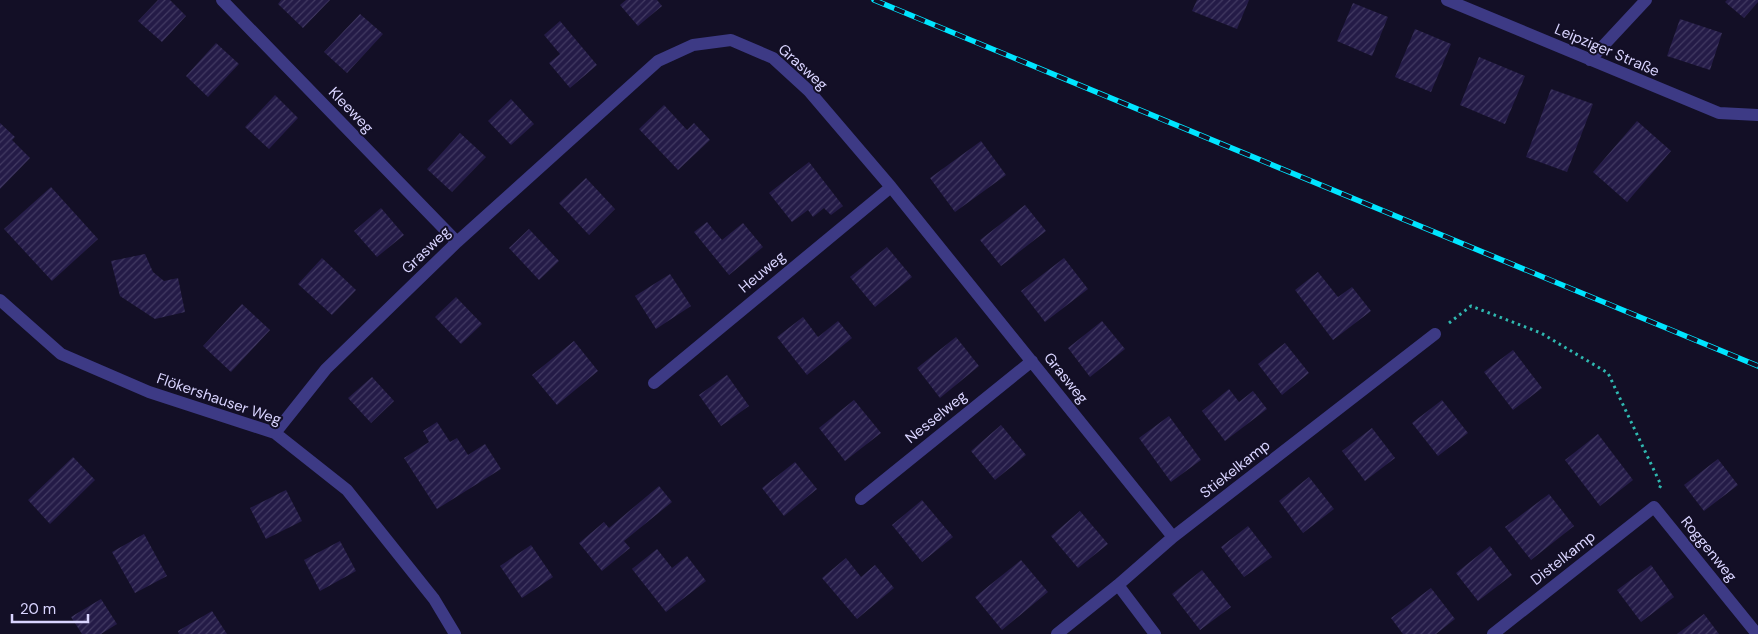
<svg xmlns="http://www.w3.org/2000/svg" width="1758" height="634" font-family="'DM Sans',sans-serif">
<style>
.building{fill:url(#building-hatch)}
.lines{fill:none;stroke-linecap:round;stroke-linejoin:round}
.path{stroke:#2fb8b0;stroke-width:3;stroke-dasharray:2.5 4;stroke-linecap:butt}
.minor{stroke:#3d3a85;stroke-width:12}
.rail-casing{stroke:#00e5ff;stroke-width:5.5}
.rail{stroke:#130f26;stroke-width:4;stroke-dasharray:11;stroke-linecap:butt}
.labels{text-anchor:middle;stroke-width:4;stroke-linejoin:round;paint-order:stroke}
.street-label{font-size:15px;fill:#d9d4ff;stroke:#130f26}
</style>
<defs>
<pattern id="building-hatch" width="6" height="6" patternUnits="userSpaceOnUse" patternTransform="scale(1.25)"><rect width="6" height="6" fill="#241b47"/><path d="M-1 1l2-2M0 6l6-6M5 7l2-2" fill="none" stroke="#433b63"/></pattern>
</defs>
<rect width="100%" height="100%" fill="#130f26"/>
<!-- building -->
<path class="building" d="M158 0H170L186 16 162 42 138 21Z
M281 0H330L303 28 278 4Z
M626 0H657L662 6 638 26 620 5Z
M1197 0H1249L1237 29 1192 11Z
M1727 0H1758V2L1744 18 1725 2Z
M1353 3 1388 17 1372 56 1337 41Z
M360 14 383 34 347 73 324 52Z
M1680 19 1722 33 1710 70 1667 56Z
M560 21 597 65 570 88 549 63 560 54 544 35Z
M1415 29 1451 44 1431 92 1395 77Z
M216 43 239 64 208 97 186 76Z
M1479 57 1525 76 1505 124 1460 105Z
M1551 89 1593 104 1567 172 1526 157Z
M275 95 298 118 269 149 245 127Z
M511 99 534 124 511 145 488 121Z
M664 105 687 130 694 123 710 140 678 170 639 129Z
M1637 121 1671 151 1627 202 1593 172Z
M0 123 15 137 12 140 30 158 0 189Z
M460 133 486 157 452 192 427 169Z
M981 141 1006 175 955 212 930 178Z
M809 162 843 206 831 215 824 208 813 217 808 210 792 222 769 193Z
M586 178 615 209 589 235 559 203Z
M51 187 98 239 52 281 4 229Z
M1025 205 1046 231 1001 266 980 240Z
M381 208 404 235 377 257 354 231Z
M707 222 722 240 743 223 763 247 729 275 694 232Z
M529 229 559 261 539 280 509 248Z
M887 247 912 277 875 307 850 277Z
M145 254 153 272 164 281 178 278 185 312 155 319 120 296 111 261Z
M322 258 356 290 332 315 298 284Z
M1064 258 1088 289 1045 322 1021 291Z
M1318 272 1338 297 1352 287 1371 311 1333 340 1295 290Z
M670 274 691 306 656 329 635 296Z
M456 297 482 324 461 344 435 317Z
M242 304 270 330 231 372 203 346Z
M803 317 818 337 838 321 852 338 807 375 777 337Z
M1102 321 1125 349 1090 377 1068 348Z
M956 337 979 366 940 398 917 368Z
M574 341 598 371 557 405 532 375Z
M1285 343 1309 373 1282 395 1258 364Z
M1513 350 1542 388 1513 410 1484 372Z
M727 375 749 406 721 426 699 395Z
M372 377 394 401 371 423 348 398Z
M1229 389 1239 402 1253 391 1267 409 1225 441 1202 411Z
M854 400 881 433 845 461 819 428Z
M1442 400 1468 433 1438 456 1412 423Z
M1169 416 1201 460 1171 482 1139 438Z
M437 422 450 442 457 438 468 455 485 444 501 469 437 509 404 458 429 442 423 431Z
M1001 425 1026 455 995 480 971 451Z
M1372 428 1395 458 1365 481 1342 451Z
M1598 434 1633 480 1600 506 1565 460Z
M73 457 95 480 50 524 28 500Z
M1718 459 1738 485 1704 511 1684 485Z
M795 462 817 489 784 516 762 488Z
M1309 477 1334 509 1303 533 1279 501Z
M659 486 672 502 624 541 630 548 602 571 579 543 604 522 609 528Z
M286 490 302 521 266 539 250 508Z
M1549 494 1574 526 1531 560 1505 527Z
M922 500 953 537 922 562 892 525Z
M1080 511 1108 544 1078 568 1051 536Z
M1248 526 1272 557 1244 577 1221 547Z
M144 534 167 576 135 593 112 552Z
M340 541 356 571 320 591 304 560Z
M531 545 553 577 522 598 500 566Z
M1490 546 1512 575 1478 601 1456 573Z
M657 549 672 568 687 556 706 581 666 612 632 569Z
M846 558 861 577 875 565 894 588 857 619 822 578Z
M1021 560 1048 592 1002 630 975 597Z
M1651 565 1674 597 1641 622 1617 590Z
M1202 570 1231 607 1200 630 1172 594Z
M1431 588 1455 619 1436 634H1403L1391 618Z
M101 599 117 624 101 634H82L71 617Z
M212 611 227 634H179L178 631Z
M1704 614 1719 634H1677Z"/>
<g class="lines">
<!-- path -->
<path class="path" d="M1449 323 1471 306 1541 333 1608 373 1661 485 1659 489"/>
<!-- minor -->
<path class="minor" d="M222 0 457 242
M1447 0 1719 113 1758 115
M1590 60 1646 0
M0 300 61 354 149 392 275 433 347 490 434 599 455 634
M654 383 891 187
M275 433 326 369 457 242 658 61 693 45 731 40 773 58 809 91 891 187 1173 537
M861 499 1032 361
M1118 585 1155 634
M1057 634 1118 585 1173 537 1435 334
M1493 634 1654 507 1757 634"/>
<!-- rail casing -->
<g class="rail-casing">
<path id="rail" d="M874 0 1758 366"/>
</g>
<!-- rail -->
<use href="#rail" class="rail"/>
</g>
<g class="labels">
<!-- street labels -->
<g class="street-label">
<text transform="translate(1607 50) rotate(23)" y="5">Leipziger Straße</text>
<text transform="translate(803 67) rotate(42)" y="5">Grasweg</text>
<text transform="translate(351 110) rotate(46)" y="5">Kleeweg</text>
<text transform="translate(426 250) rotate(-44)" y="5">Grasweg</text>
<text transform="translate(762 272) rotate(-40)" y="5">Heuweg</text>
<text transform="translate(1066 378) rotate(51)" y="5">Grasweg</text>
<text transform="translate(219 399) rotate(19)" y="5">Flökershauser Weg</text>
<text transform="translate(936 417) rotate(-39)" y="5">Nesselweg</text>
<text transform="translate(1235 469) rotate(-38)" y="5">Stiekelkamp</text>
<text transform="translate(1709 549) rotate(51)" y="5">Roggenweg</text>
<text transform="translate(1563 558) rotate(-38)" y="5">Distelkamp</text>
</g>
</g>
<!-- scale -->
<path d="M12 614v8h76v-8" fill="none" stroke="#d9d4ff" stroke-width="2.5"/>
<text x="20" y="614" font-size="15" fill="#d9d4ff" stroke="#130f26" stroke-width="4" paint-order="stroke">20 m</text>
</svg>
